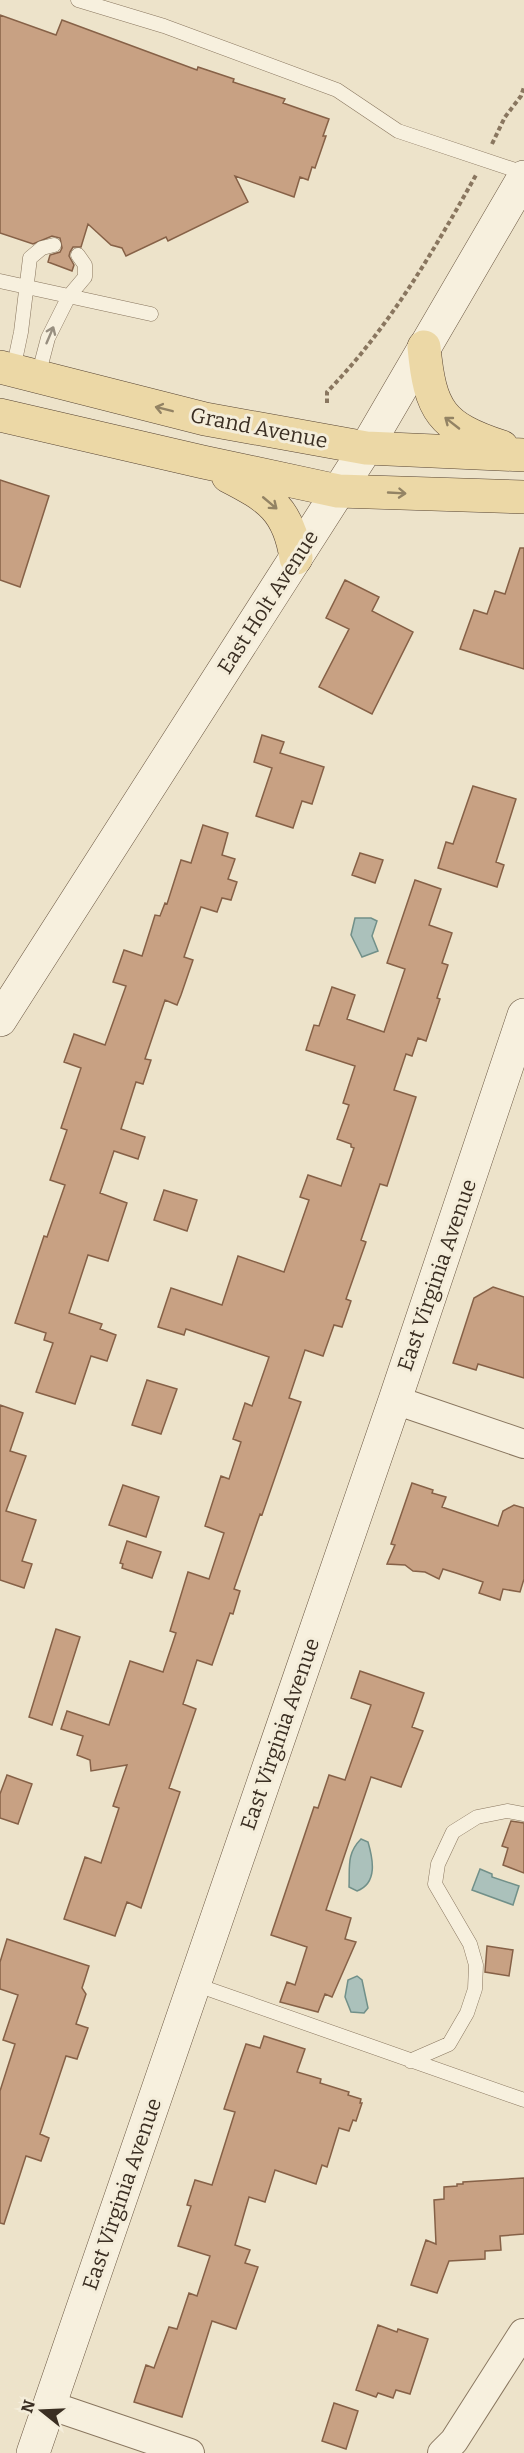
<svg xmlns="http://www.w3.org/2000/svg" width="524" height="2453" font-family="Bitter,serif">
<style>
.water{fill:#abc1bb;stroke:#719089;stroke-width:1.5}
.building{fill:#c8a183;stroke:#866147;stroke-width:1.5}
.lines{fill:none;stroke-linecap:round;stroke-linejoin:round}
.lane-casing{stroke:#89765f;stroke-width:15}
.street-casing{stroke:#89765f;stroke-width:30}
.secondary-casing{stroke:#6b5742;stroke-width:34}
.primary-casing{stroke:#574433;stroke-width:34}
.path{stroke:#89765f;stroke-width:4;stroke-dasharray:4.5 3;stroke-linecap:butt}
.lane{stroke:#f7f0de;stroke-width:14}
.street{stroke:#f7f0de;stroke-width:28}
.secondary{stroke:#f7f0de;stroke-width:33}
.primary{stroke:#ecd8a6;stroke-width:33}
.oneway{stroke:#988f80}
.oneway2{stroke:#938364}
.labels{text-anchor:middle;stroke-width:6;stroke-linejoin:round;paint-order:stroke}
.street-label{font-size:21px;fill:#3a2e22;stroke:#f4edda}
</style>
<rect width="100%" height="100%" fill="#ede3ca"/>
<!-- water -->
<path class="water" d="M355 918H371L377 921 372 936 378 951 362 957 351 935Z
M361 1839 368 1842C373 1859 378 1883 357 1891L349 1887C350 1868 346 1854 361 1839Z
M480 1869 492 1874V1877L519 1886 513 1905 472 1890Z
M357 1976 362 1980 368 2008 364 2013 351 2012 345 1997 348 1980Z"/>
<!-- building -->
<path class="building" d="M0 15 56 35 62 20 197 70 198 67 234 79 233 82 285 99 283 103 329 119 323 136H326L315 168 312 167 308 180 300 177 294 197 235 176 248 202 168 241 166 237 126 256 122 248 111 245 88 224 81 247H73L70 252 69 256 74 265 72 271 48 262 50 255 60 252 62 248 60 238 52 236 33 244 0 233Z
M0 480 49 496 20 587 0 580Z
M520 548H524V669L460 649 474 610 487 614 495 591 505 594Z
M345 580 379 597 372 611 413 632 372 714 319 687 349 629 326 618Z
M262 735 284 742 280 753 324 767 312 804 302 801 293 828 256 816 272 768 254 762Z
M473 786 516 799 496 862 504 865 497 887 438 868 446 842 453 844Z
M203 825 228 833 222 855 235 859 228 879 237 882 231 900 222 898 217 912 201 907 184 957 193 960 181 995 177 1005 165 1000 145 1059 151 1060 143 1084 136 1082 121 1129 145 1137 138 1159 114 1151 100 1193 127 1203 108 1261 88 1255 69 1313 102 1324 100 1329 116 1335 107 1361 91 1356 75 1404 36 1392 53 1343 44 1340 46 1333 15 1323 44 1236 47 1237 65 1185 50 1180 67 1130 61 1128 81 1068 64 1062 74 1034 105 1045 126 986 113 982 124 950 142 956 155 915 160 916 165 903 167 904 181 860 191 863Z
M360 853 383 860 375 883 352 875Z
M415 880 441 889 429 925 452 933 442 963 448 965 437 998 440 999 426 1041 418 1038 412 1056 406 1054 394 1090 416 1097 387 1186 380 1184 361 1240 366 1242 346 1299 351 1301 342 1327 334 1325 323 1356 305 1350 289 1398 301 1402 262 1515 260 1514 234 1589 240 1591 233 1614 230 1613 212 1665 197 1660 183 1704 196 1709 169 1788 180 1792 141 1908 127 1902 115 1936 64 1919 85 1857 101 1863 119 1808 113 1806 127 1765 91 1771 90 1760 77 1755 83 1736 61 1729 67 1711 109 1725 130 1661 163 1672 176 1633 170 1631 188 1572 209 1579 224 1533 205 1526 221 1476 229 1479 241 1442 233 1439 245 1403 252 1406 269 1357 186 1329 184 1335 158 1327 171 1288 222 1305 238 1256 284 1272 309 1200 300 1197 308 1175 341 1186 354 1148 351 1147V1144L337 1139 349 1105 343 1103 355 1066 306 1050 314 1025 319 1026 332 987 355 995 347 1019 384 1032 405 969 387 963Z
M164 1190 197 1200 187 1231 154 1220Z
M493 1287 524 1297V1378L478 1364 476 1370 453 1363 474 1298Z
M147 1380 177 1389 161 1434 132 1425Z
M0 1405 23 1413 10 1451 26 1456 6 1511 36 1520 22 1561 32 1564 24 1588 0 1580Z
M412 1483 433 1490 432 1493 446 1497 442 1507 498 1526 503 1511 514 1505 524 1508V1579L520 1592 503 1589 500 1600 479 1593 483 1582 456 1573 443 1569 439 1579 425 1572 413 1571 405 1565 387 1564 395 1545 391 1544Z
M123 1485 159 1497 146 1537 109 1525Z
M127 1541 161 1552 152 1578 122 1568 123 1564 120 1563Z
M56 1629 80 1637 52 1725 29 1717Z
M360 1671 424 1693 412 1727 423 1731 401 1787 371 1777 326 1910 351 1918 345 1939 356 1942 332 1997 325 1994 318 2012 280 2002 287 1982 295 1985 307 1947 271 1935 314 1807 318 1808 329 1775 345 1780 371 1705 351 1698Z
M7 1775 32 1784 18 1824 0 1818V1794Z
M511 1821 524 1823V1873L503 1865 508 1848 502 1846Z
M7 1939 89 1966 82 1988 86 1994 76 2024 88 2028 77 2059 66 2056 40 2134 49 2138 41 2161 26 2156 4 2224 0 2223V2091L15 2044 3 2040 18 1995 0 1989V1962Z
M487 1946 513 1950 509 1976 485 1972Z
M264 2036 305 2049 297 2072 321 2079 320 2083 349 2092 348 2095 361 2099 360 2103H362L356 2121 353 2120 349 2131 339 2128 327 2167 322 2165 316 2184 275 2170 265 2202 249 2197 235 2245 250 2250 245 2263 258 2267 236 2329 212 2321 182 2417 134 2402 146 2365 154 2368 169 2327 177 2329 189 2293 197 2296 210 2256 178 2246 191 2206 187 2205 195 2180 212 2185 235 2112 224 2109 236 2073 246 2044 260 2048Z
M524 2178V2234L500 2236 501 2250 485 2251V2259L449 2261 437 2293 411 2285 426 2240 436 2244 434 2200 444 2199V2187L457 2186V2184H463V2182Z
M378 2325 397 2332 398 2329 428 2339 410 2394 396 2390 393 2398 378 2393 376 2397 356 2390Z
M334 2403 358 2411 346 2449 322 2441Z"/>
<g class="lines">
<!-- lane casing -->
<g class="lane-casing">
<path id="lane" d="M78 0 164 26 337 90 398 131 524 173
M0 281 151 314
M13 370 21 332 30 258 42 248 54 245
M38 376 48 338 69 296 85 277V265L78 255
M194 1984 524 2100
M410 2061 449 2044 467 2013 475 1989 476 1965 470 1944 435 1884 438 1864 453 1832 477 1817 507 1811 524 1814"/>
</g>
<!-- street casing -->
<g class="street-casing">
<path id="street" d="M395 1400 524 1444
M49 2405 190 2453
M442 2453 454 2441 523 2333"/>
</g>
<!-- secondary casing -->
<g class="secondary-casing">
<path id="secondary" d="M0 1020 366 448 524 177
M33 2453 395 1400 524 1015"/>
</g>
<!-- primary casing -->
<g class="primary-casing">
<path id="primary" d="M424 347C430 411 441 427 502 447
M0 367 205 419 366 448 524 455
M0 415 203 462 338 491 524 497
M228 476C269 497 289 510 296 558"/>
</g>
<!-- path -->
<path class="path" d="M492 144 505 117 521 96 524 87
M327 403V392C389 328 433 252 476 175"/>
<!-- lane -->
<use href="#lane" class="lane"/>
<!-- street -->
<use href="#street" class="street"/>
<!-- secondary -->
<use href="#secondary" class="secondary"/>
<!-- primary -->
<use href="#primary" class="primary"/>
</g>
<!-- one-way arrows -->
<defs><path id="oneway-shaft" d="M-6 0H5M1.5-3L5.5 0L1.5 3" fill="none" stroke-width="1.6" stroke-linecap="round" stroke-linejoin="round" transform="scale(1.5)"/></defs>
<use class="oneway" href="#oneway-shaft" transform="translate(50 335) rotate(-67)"/>
<g class="oneway2">
<use href="#oneway-shaft" transform="translate(164 409) rotate(-166)"/>
<use href="#oneway-shaft" transform="translate(452 423) rotate(-142)"/>
<use href="#oneway-shaft" transform="translate(397 493) rotate(3)"/>
<use href="#oneway-shaft" transform="translate(270 503) rotate(40)"/>
</g>
<g class="labels">
<!-- street labels -->
<g class="street-label">
<text transform="translate(259 428) rotate(11)" y="7">Grand Avenue</text>
<text transform="translate(268 602) rotate(-57)" y="7">East Holt Avenue</text>
<text transform="translate(437 1275) rotate(-71)" y="7">East Virginia Avenue</text>
<text transform="translate(280 1734) rotate(-71)" y="7">East Virginia Avenue</text>
<text transform="translate(122 2194) rotate(-71)" y="7">East Virginia Avenue</text>
</g>
</g>
<!-- north arrow -->
<g transform="translate(42 2411) rotate(288)" stroke="#f4edda" stroke-width="4.5" paint-order="stroke">
<path d="M0-4.5L10 22L0 15L-10 22Z" fill="#3a2e22"/>
<text y="-9" font-size="16" font-weight="bold" text-anchor="middle" fill="#3a2e22">N</text>
</g>
</svg>
